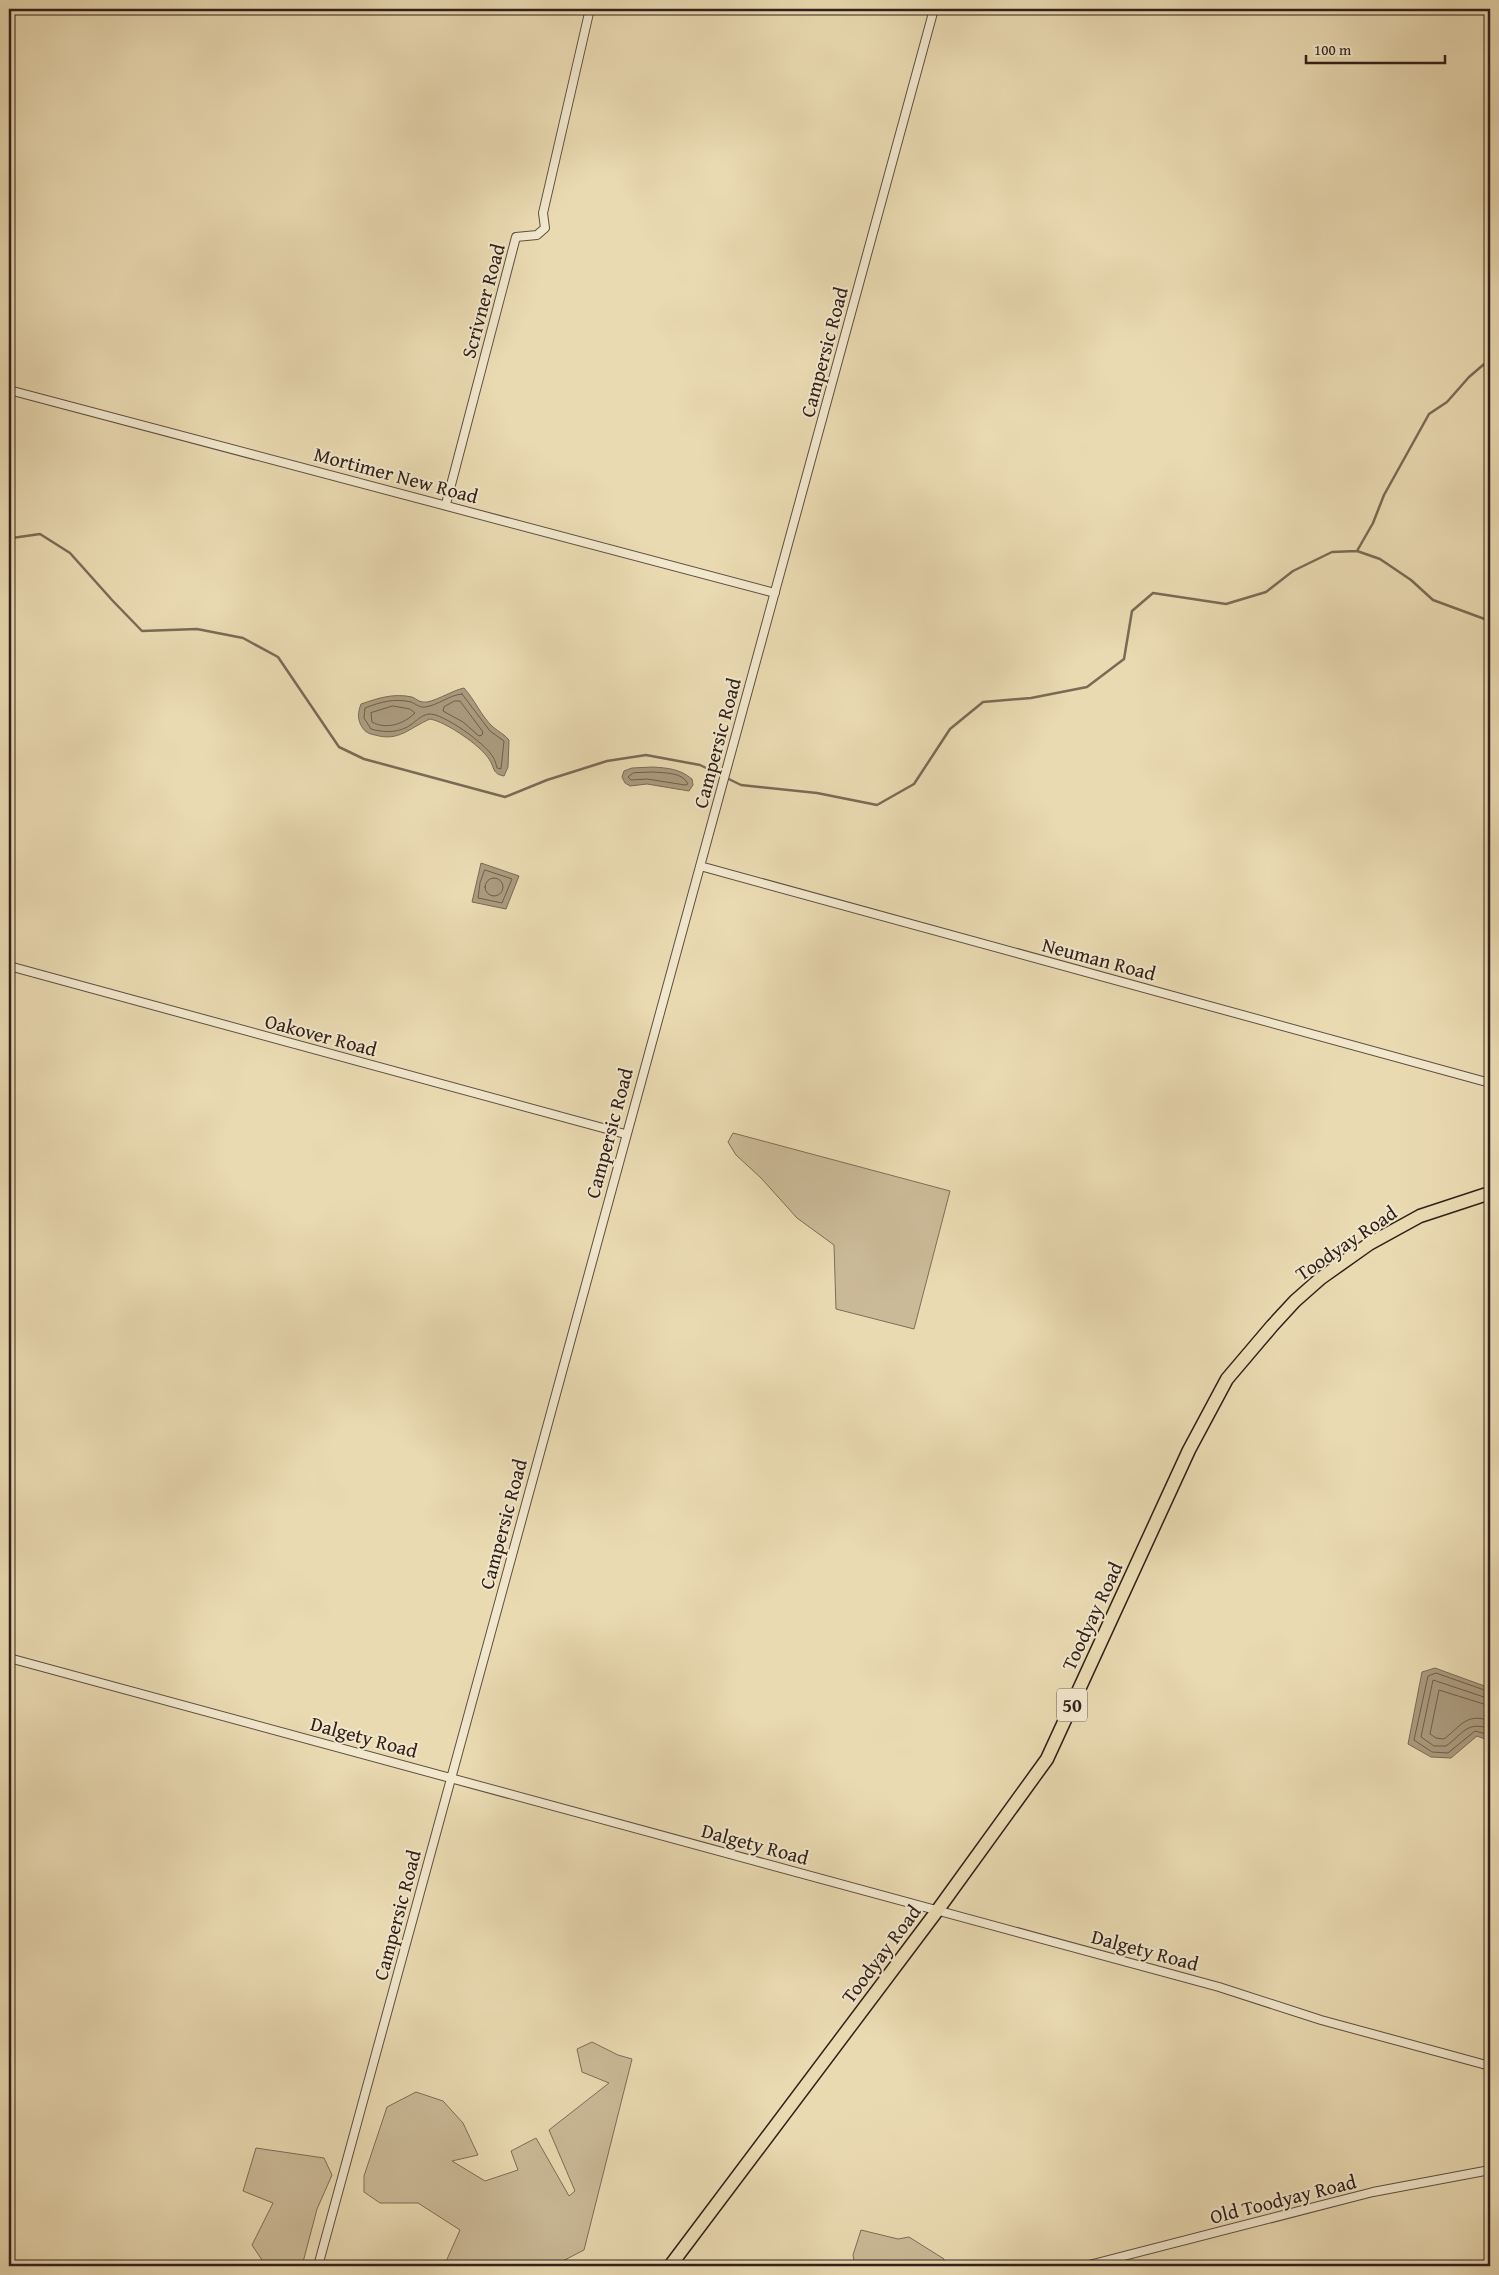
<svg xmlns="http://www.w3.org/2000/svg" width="1499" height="2275" font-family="'Gentium Book Plus',serif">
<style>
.green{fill:#cbba98;stroke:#7e6d59}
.water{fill:#ab9b7e;stroke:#7a6a56}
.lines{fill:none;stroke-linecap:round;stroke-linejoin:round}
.shore{stroke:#6e5e4c;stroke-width:1}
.stream{stroke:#7a6a56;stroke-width:2.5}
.minor-casing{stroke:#5f4e40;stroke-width:10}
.primary-casing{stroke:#31201a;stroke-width:15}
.minor{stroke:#f1e7cd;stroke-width:8}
.primary{stroke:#eadab2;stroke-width:12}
.labels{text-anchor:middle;stroke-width:4;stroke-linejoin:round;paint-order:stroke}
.shield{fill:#f1e7cd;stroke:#6b5c50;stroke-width:1}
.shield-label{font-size:19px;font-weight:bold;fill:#31201a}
.street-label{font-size:20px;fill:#31201a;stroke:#f1e7cd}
</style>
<rect width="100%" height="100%" fill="#eadab2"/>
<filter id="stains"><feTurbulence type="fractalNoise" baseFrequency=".004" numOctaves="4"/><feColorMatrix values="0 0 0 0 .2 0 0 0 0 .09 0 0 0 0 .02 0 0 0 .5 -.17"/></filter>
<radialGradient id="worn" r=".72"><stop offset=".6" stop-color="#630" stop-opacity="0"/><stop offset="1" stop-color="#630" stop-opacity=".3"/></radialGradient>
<!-- green -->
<path class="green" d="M733 1133 950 1191 914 1329 836 1309 834 1245 797 1218 761 1178 736 1155 728 1142Z
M592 2042 618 2055 632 2059 584 2250 553 2266H444L460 2230 418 2203H380L364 2192V2176L387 2107 416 2092 443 2101 463 2123 478 2155 452 2161 485 2181 518 2170 511 2151 536 2138 569 2196 575 2191 549 2130 609 2083 582 2072 577 2049Z
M256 2148 324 2158 332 2175 317 2209 302 2266H266L252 2245 273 2203 243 2191Z
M861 2230 898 2239 909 2237 944 2259V2266H855L853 2255Z"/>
<!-- water -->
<path class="water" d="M464 688C475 700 481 716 493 727 499 732 504 734 509 740L508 767 504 776C492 774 495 768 489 759 480 745 446 722 430 719 409 728 399 742 375 735 369 734 365 732 362 727 357 719 358 712 361 704 379 698 393 693 412 697 415 698 419 702 423 702 431 704 453 690 464 688Z
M653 767C668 768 680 769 692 779L693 785 689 791 647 784 630 786 625 783 622 777 624 771 632 768Z
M481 863 519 876 506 909 472 902Z
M1435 1668 1490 1688 1489 1711 1490 1741 1477 1736 1451 1758 1431 1757 1408 1744 1422 1672Z"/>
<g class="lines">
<!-- shore -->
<path class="shore" d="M462 694 490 731 504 741 501 769 497 768C496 764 495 760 493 757 486 744 443 713 429 714 422 715 417 720 412 724 400 733 385 733 371 729L364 718 365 708C380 702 395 698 411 702 416 704 420 708 425 707 439 705 449 695 462 694Z
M455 701H460L483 732 482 735 479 736 463 722 443 711 444 707Z
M393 706 410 709 415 713C404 724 386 730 372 722L371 713Z
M653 772C664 773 683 772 688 784L685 785 647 779 631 780 628 777 633 773Z
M485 870 512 879 502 903 478 898 480 883Z
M485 887a9 9 0 1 1 18 0a9 9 0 1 1-18 0Z
M1490 1692 1436 1673 1428 1676 1414 1740 1432 1752 1448 1753 1475 1731 1490 1735
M1490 1699 1433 1680 1421 1737 1434 1746H1446C1463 1734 1467 1720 1490 1729
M1490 1706 1439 1690 1430 1734 1436 1738 1444 1739C1461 1726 1467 1712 1490 1721"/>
<!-- stream -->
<path class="stream" d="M9 541 12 538 40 534 70 553 112 600 142 631 197 629 243 638 278 657 339 747 364 759 505 797 547 780 607 761 646 755 700 765 741 785 817 793 877 805 914 784 950 729 983 702 1031 698 1087 687 1124 659 1132 611 1153 593 1226 604 1266 592 1293 571 1332 552 1357 551 1373 523 1384 495 1429 414 1447 402 1469 377 1490 359
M1357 551 1380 559 1411 580 1433 600 1490 621"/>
<!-- minor casing -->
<g class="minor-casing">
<path id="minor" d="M9 390 775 593
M446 504 516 237 537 235 545 228 543 213 589 13 588 9
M700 866 1490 1083
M9 966 625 1134
M9 1658 1219 1987 1321 2020 1490 2066
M318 2266 934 9
M1085 2266 1373 2192 1490 2170"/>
</g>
<!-- primary casing -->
<g class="primary-casing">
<path id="primary" d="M670 2266 937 1911 1047 1759 1189 1450 1227 1379 1272 1326 1295 1301 1321 1278 1369 1244 1420 1216 1490 1193"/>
</g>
<!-- minor -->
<use href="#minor" class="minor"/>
<!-- primary -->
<use href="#primary" class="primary"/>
</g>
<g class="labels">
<!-- shield labels -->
<rect class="shield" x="1057" y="1688.5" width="30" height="33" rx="4"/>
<g class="shield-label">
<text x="1072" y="1712">50</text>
</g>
<!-- street labels -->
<g class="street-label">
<text transform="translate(483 301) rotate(-75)" y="7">Scrivner Road</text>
<text transform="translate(824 352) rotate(-75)" y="7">Campersic Road</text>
<text transform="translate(396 475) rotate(15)" y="7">Mortimer New Road</text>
<text transform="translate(717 743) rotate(-75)" y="7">Campersic Road</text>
<text transform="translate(1099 959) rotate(15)" y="7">Neuman Road</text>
<text transform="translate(321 1035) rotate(15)" y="7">Oakover Road</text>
<text transform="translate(609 1133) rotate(-75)" y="7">Campersic Road</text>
<text transform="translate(1346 1243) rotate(-34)" y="7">Toodyay Road</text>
<text transform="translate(503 1524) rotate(-75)" y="7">Campersic Road</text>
<text transform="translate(1092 1616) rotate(-65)" y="7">Toodyay Road</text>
<text transform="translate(364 1737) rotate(15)" y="7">Dalgety Road</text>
<text transform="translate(755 1844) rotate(15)" y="7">Dalgety Road</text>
<text transform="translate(397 1915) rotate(-75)" y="7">Campersic Road</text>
<text transform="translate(1145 1950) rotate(15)" y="7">Dalgety Road</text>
<text transform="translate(881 1954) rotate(-53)" y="7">Toodyay Road</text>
<text transform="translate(1283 2199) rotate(-14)" y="7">Old Toodyay Road</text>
</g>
</g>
<!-- margin -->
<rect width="1499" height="2275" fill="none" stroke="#eadab2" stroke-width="30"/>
<rect x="10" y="10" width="1479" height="2255" fill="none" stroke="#31201a" stroke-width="2.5"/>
<rect x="15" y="15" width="1469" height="2245" fill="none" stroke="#31201a"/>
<!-- scale -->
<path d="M1306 55v8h139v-8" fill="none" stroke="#31201a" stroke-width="2.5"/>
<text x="1314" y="55" font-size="15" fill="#31201a" stroke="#f1e7cd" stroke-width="4" paint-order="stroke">100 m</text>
<rect width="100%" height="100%" filter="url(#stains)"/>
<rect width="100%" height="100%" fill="url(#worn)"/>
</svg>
